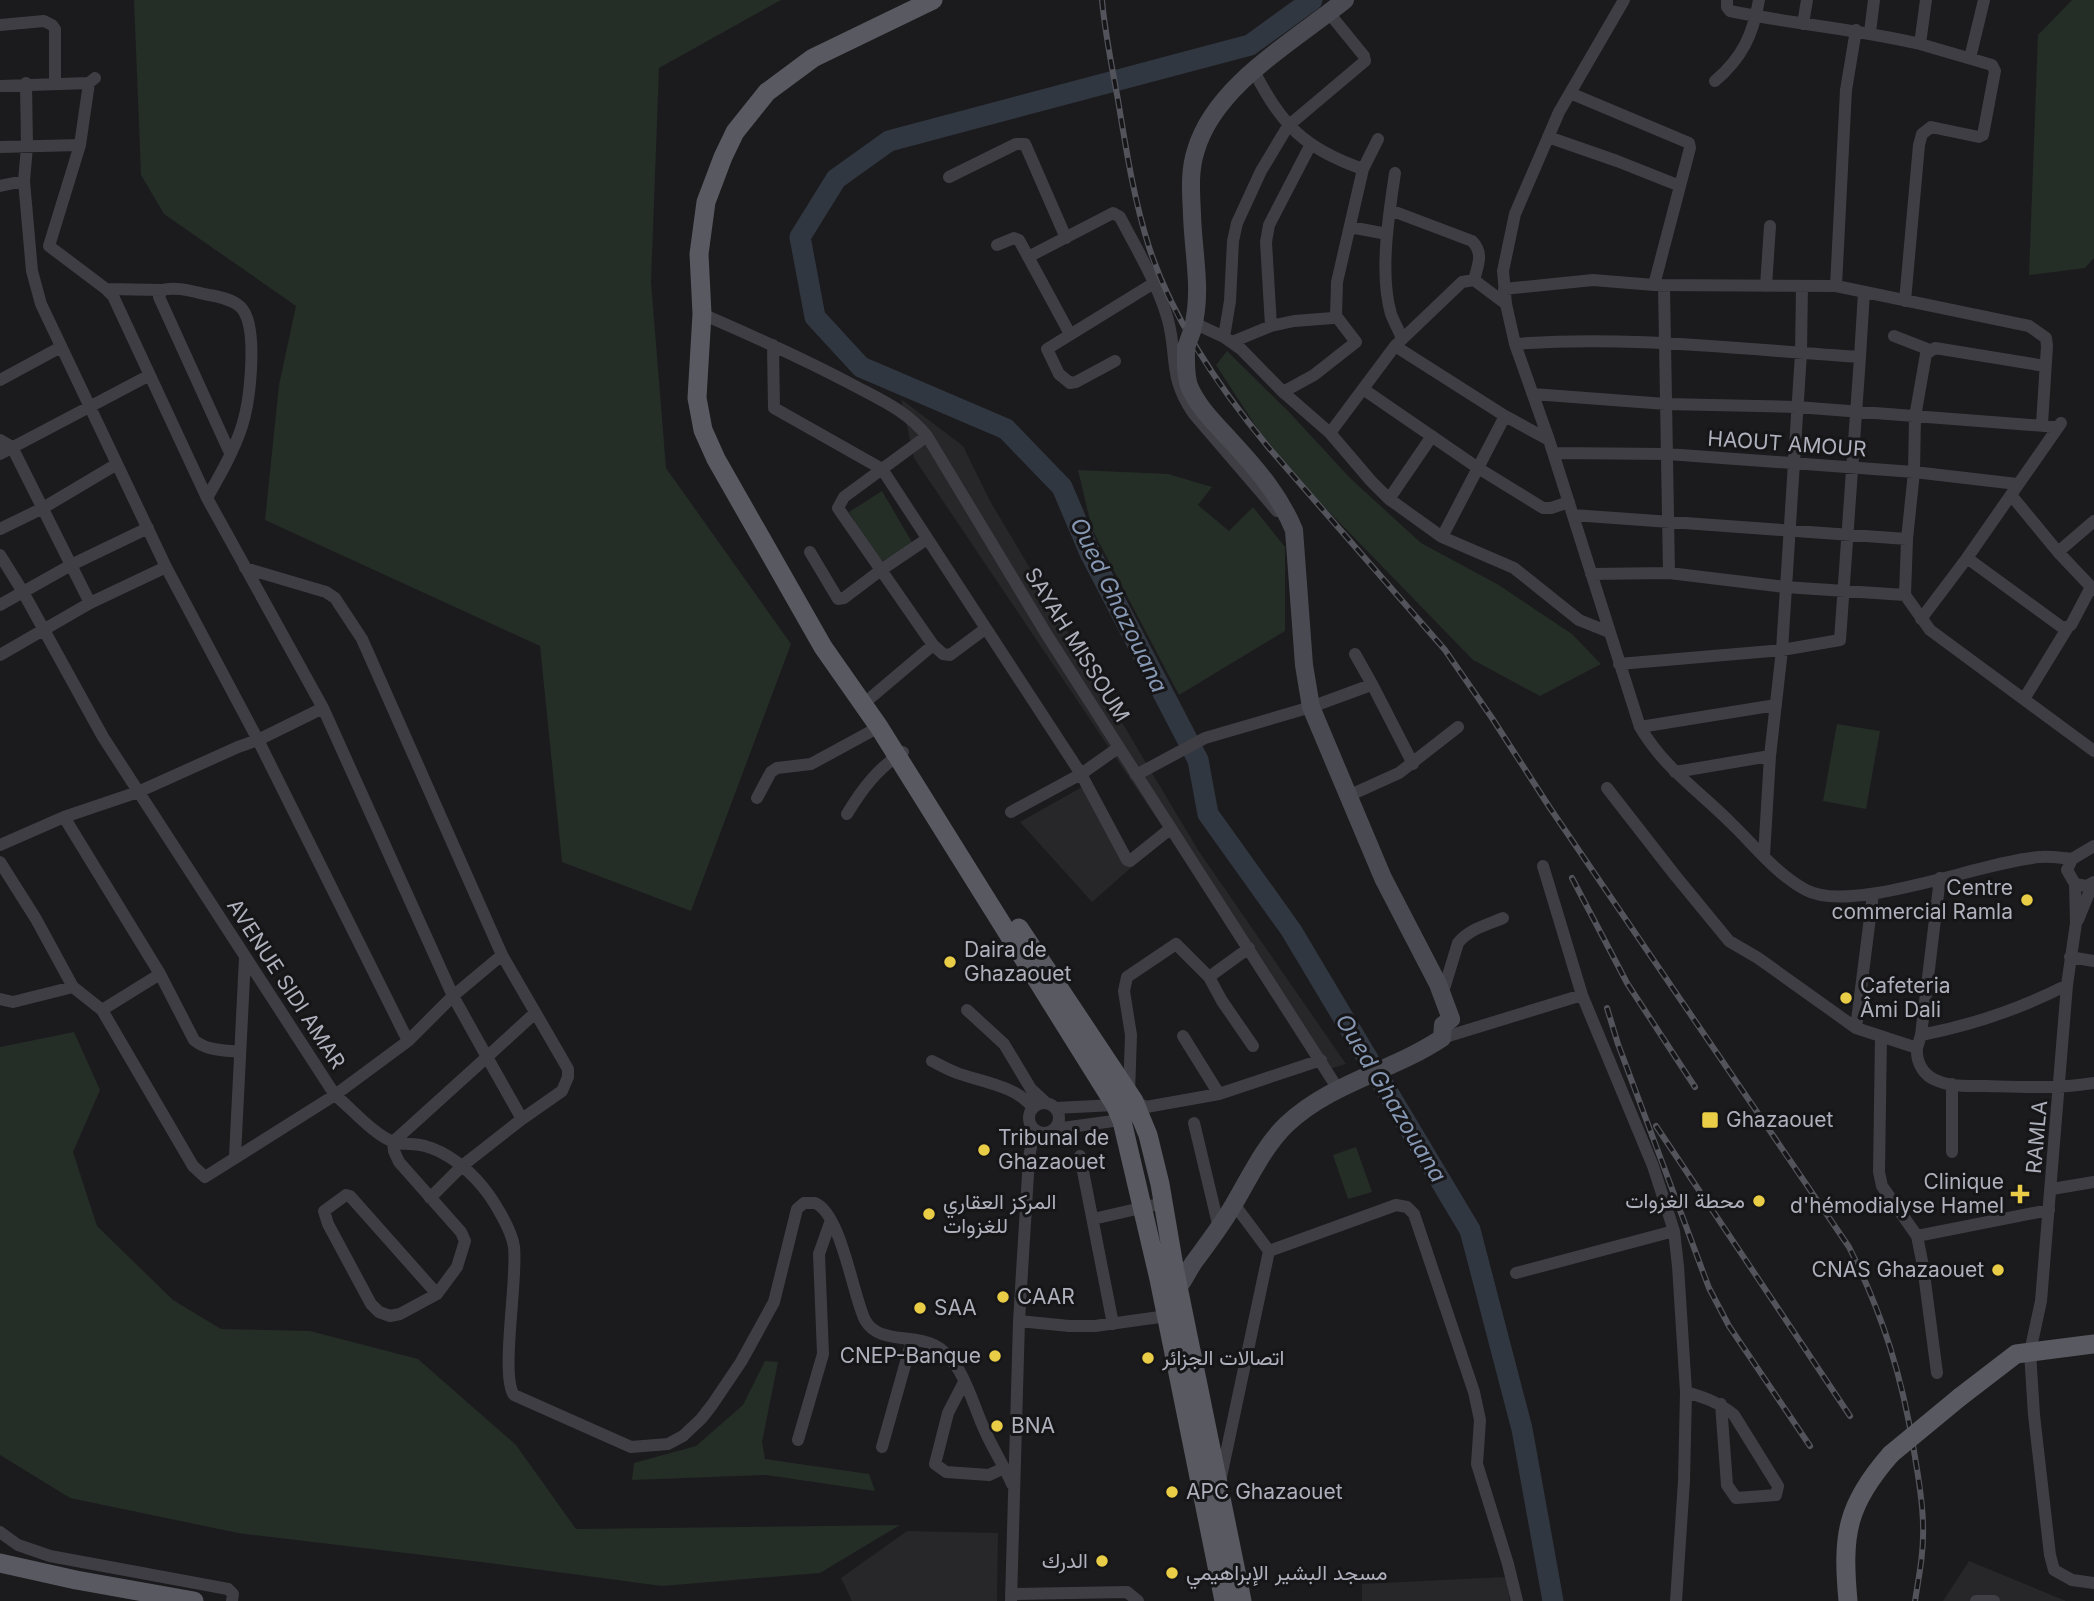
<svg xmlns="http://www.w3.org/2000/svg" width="2094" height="1601" font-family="Inter,Vazirmatn,sans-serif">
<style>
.built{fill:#27272a}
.green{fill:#252d27}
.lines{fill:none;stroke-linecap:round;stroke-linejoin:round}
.river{stroke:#313741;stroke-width:21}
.street{stroke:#3e3e44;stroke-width:12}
.secondary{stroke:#4a4b52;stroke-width:18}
.primary{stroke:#585961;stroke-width:19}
.rail-casing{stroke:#53545b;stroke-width:6}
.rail{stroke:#161618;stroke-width:3.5;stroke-dasharray:10;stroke-linecap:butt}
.secondary-bridge{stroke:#4a4b52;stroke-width:18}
.primary-bridge{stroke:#585961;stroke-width:19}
.poi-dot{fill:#eacd46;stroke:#161618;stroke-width:2.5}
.labels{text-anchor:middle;stroke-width:6;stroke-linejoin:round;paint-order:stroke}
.street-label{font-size:21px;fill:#aeb0bc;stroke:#161618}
.poi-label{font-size:21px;fill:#aeb0bc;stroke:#161618;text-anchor:start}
.water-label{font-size:23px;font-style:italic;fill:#8798b4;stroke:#161618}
</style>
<rect width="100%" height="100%" fill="#1b1b1d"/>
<!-- built -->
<path class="built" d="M901 399 963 446 990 501 1198 850 1346 1064 1326 1070 914 458Z
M1082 787 1134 865 1092 902 1020 822Z
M907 1531 998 1533 997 1601H852L841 1578Z
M1969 1561 2066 1601H1943Z
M1506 1577 1510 1601H1362V1584Z"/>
<!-- green -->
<path class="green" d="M134 0H781L659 68 651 282 666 468 791 644 691 911 562 862 540 646 265 520 279 385 296 306 164 214 141 175Z
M2072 0H2094V258L2085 268 2029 275 2038 35Z
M1227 351 1289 412 1350 478 1421 543 1497 584 1572 634 1601 664 1540 696 1473 660 1275 456 1216 365Z
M1078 470 1168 474 1212 487 1198 505 1229 531 1253 507 1285 547V631L1179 695 1092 529Z
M882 491 913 544 879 563 849 512Z
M1837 724 1880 731 1866 809 1823 801Z
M74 1032 100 1090 73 1152 97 1226 173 1300 221 1329 310 1331 418 1359 516 1445 576 1529 900 1525 820 1573 662 1586 481 1562 238 1533 70 1498 0 1455V1047Z
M1356 1147 1372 1192 1348 1199 1333 1155Z
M765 1361 778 1362 762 1442 765 1459 869 1474 875 1491 766 1475 632 1480 634 1463 696 1446 743 1405Z"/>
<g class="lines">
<!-- river -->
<path class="river" d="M1312 0 1250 45 889 141 836 179 800 237 815 317 861 367 1006 429 1062 487 1090 553 1198 760 1208 814 1291 930 1470 1230 1522 1429 1553 1601"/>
<!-- street -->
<path class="street" d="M1624 0 1559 112 1515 214 1503 271 1506 304 1515 344 1549 440 1640 727C1665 769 1697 789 1731 823 1754 845 1777 875 1806 890 1851 915 1984 861 2040 857 2051 856 2061 858 2072 859
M1727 0V7L1730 11C1793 24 1857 29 1920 44
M1803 24 1807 0
M0 25 44 21 52 25 55 29V84
M1870 32 1874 0
M1970 58 1984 0
M1254 71C1281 125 1305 149 1363 169
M1715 81C1742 58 1753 35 1759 0
M26 83 27 147 24 181 32 271 41 304 166 567 258 740 323 708
M0 86 89 83 95 78
M1570 93 1689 143 1690 148 1654 285
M1548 137 1617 161 1680 186
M0 147 80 145
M1395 173C1389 214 1379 273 1391 314 1394 322 1399 330 1402 339
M949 177 1016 144H1025L1066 238
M0 186 24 181
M1390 210 1472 241C1484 253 1478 265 1474 280
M1350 227 1387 234
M997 245 1014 238 1019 240 1070 334
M49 246 106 289 113 296 207 498 323 708 453 996 487 1057 393 1142 394 1151 399 1162 461 1232 465 1241 457 1267 437 1294 400 1314 390 1316 379 1312 371 1304 328 1224 324 1211 346 1195 350 1196 437 1294
M49 246 80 145 89 83
M1028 257 1113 213 1120 217C1137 250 1158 284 1168 320 1178 358 1168 376 1193 413L1277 511
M1664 285 1669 573
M1766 286 1770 226
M1836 286 1846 90 1856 30
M106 289 162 290
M1504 289 1593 280 1654 285 1836 286 2029 326 2046 338 2047 346 2042 424
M1905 301 1919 145 1922 134 1931 127 1979 137 1983 135 1995 71 1992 65 1920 44 1926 0
M702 314C753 336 804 359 853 385 881 400 907 411 927 436L1047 635 1338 1089
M1194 323 1224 337 1241 349 1283 392 1330 433 1371 481 1389 499 1442 537 1514 568 1579 620 1609 632
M1271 326 1266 242 1269 225 1311 144
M1894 336 1930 350
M1224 337 1230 301 1233 241 1237 223 1261 171 1288 126 1365 61 1364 56 1329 13
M1232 342 1271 326 1294 321 1333 318 1336 316 1337 282 1363 169 1378 139
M1515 344C1630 335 1746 350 1860 357L1840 640 1782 650 1619 664
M773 345 774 408 882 469 1081 774 1127 860 1130 861 1170 829
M1395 346 1505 416 1549 440
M1860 357 1864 292
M1115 361 1076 382 1070 383 1059 374 1047 349 1154 283
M0 380 61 347
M1363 389 1478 468 1543 508H1551L1569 502
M1283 392 1314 375 1356 342 1336 316
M1533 394 1666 404 1797 407 2058 427
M1330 433 1395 346 1462 282 1474 280 1506 304
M0 440 12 447 90 603
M1553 453 1667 454 1914 472 2017 484
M0 454 148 376
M2011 495 2058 552 2094 590
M207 498C220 475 234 451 242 426 250 401 258 331 243 310 236 300 221 297 209 295 194 292 177 286 162 290L159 297 230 453
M1389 499 1432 436
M1573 515 1907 539
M0 529 43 508 117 464
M1442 537 1505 416
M927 539 881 570 838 508 844 497 927 436
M810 552 838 599 844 598 881 570 933 645 943 654 950 655 985 629
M2058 552 2094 521
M0 555 23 592 103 737 335 1095C351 1108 375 1136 394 1142 404 1145 415 1143 425 1146 447 1152 468 1169 482 1186 493 1199 512 1230 514 1247 518 1278 500 1376 514 1395L631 1447 668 1444 683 1436 701 1419 712 1405 741 1362 774 1302 797 1209 804 1203C806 1203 813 1203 815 1203 841 1213 853 1296 865 1320 878 1344 913 1334 934 1345 963 1359 972 1404 985 1431 993 1449 1004 1466 1012 1484
M1967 558 2061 423
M245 568 326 592 335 598 362 639 502 955 568 1069V1077L562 1091 522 1119 462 1166 430 1198
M1591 574 1669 573 1785 587 1905 595 1930 630 2094 751
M1905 595 1907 539 1914 472 1915 417 1926 354 1935 348 2045 366
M0 605 71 565 148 528
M1921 619 1967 558 2063 628 2071 625 2091 587
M1355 654 1373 686
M0 655 90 603 166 567
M2024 699 2068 627
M862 705 933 645
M1640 727 1776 705
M1675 772 1770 756
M1136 775 1205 738 1311 707 1371 685 1374 688 1413 764
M1607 788 1674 874 1729 941 1758 958 1856 1028 1917 1048C1916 1062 1923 1076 1938 1081 1952 1087 1971 1086 1986 1086 2023 1087 2058 1089 2094 1083
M1348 796 1399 773 1458 727
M757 798 771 772 777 768 811 764 879 727
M1011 812 1081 774 1118 748
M847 814C862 789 878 768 903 752
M64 817 160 974 194 1040C207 1051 223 1050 240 1052
M0 845 64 817 138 792 238 747 258 740 408 1041
M2094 846 2072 859 2067 870 2075 884 2087 886 2094 882
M1764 856 1770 756 1782 650 1801 353 1802 286
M0 862 36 919 73 987
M1543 866 1582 995
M2075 884 2076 923 2067 985 2041 1301 2030 1352 2034 1415 2050 1555 2054 1570 2072 1580 2094 1583
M2078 920 2093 883
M1249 948 1209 977 1222 1001 1253 1046
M2070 957 2094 961
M1444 995 1443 992 1458 943C1469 929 1487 925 1503 918
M0 999 13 1002 73 987 102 1010 193 1166 205 1177 335 1095 408 1041 453 996 502 955
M102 1010 160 974
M967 1010 1004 1044 1031 1089 1046 1103
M1856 1028 1873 894
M1921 1035 1940 878
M1183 1036 1219 1094
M1881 1036 1879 1172 1882 1186 1917 1236 1923 1266 1937 1373
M1442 1038 1582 995 1653 1166 1674 1231 1678 1266 1686 1392 1684 1481 1676 1601
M1917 1048 1921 1035C1973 1025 2020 1009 2067 985
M932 1061C940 1065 949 1070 957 1073 982 1082 1017 1086 1033 1108
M1129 1093 1131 1035 1124 991 1127 977 1176 944 1209 977
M1029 1118a15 15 0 1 1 30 0a15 15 0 1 1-30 0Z
M1055 1108 1115 1105 1134 1101 1146 1107 1219 1094 1321 1060
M522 1119 487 1057 535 1013
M1194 1123 1219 1228
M1055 1129 1128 1119
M1952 1152V1084
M235 1156 245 958
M1080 1156 1113 1324
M2052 1189 2094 1182
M1093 1219 1163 1203
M1917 1236 2049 1210
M1269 1251 1396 1205 1407 1207 1414 1214 1474 1392 1480 1420 1477 1464 1508 1564 1517 1601
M1516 1273 1674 1231
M1019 1321 1069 1326H1095L1167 1316
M964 1382 948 1413 935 1464 946 1472 989 1475 1004 1468
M1686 1392C1705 1398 1719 1402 1734 1415L1778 1486 1776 1495 1736 1498 1727 1485 1721 1404
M798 1440 823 1354 819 1254 831 1220
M882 1447 912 1340
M1221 1477 1269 1251 1234 1204
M0 1532 18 1545 50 1556 228 1589 233 1594 232 1601
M1011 1594 1127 1592 1138 1601
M1011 1601 1019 1321 1029 1158 1034 1130
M1976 1601H1994"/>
<!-- secondary -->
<path class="secondary" d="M1192 331C1203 291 1193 254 1192 214 1191 192 1189 171 1196 150 1215 85 1294 41 1345 0
M1172 1292C1183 1285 1187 1272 1194 1262 1208 1243 1222 1225 1234 1204 1250 1177 1264 1146 1287 1124 1332 1082 1393 1071 1442 1038L1443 1025 1451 1019 1438 984 1383 878 1311 707 1304 665 1294 530C1280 496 1257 469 1232 442 1217 425 1198 408 1189 386 1185 374 1186 361 1186 348"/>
<!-- primary -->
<path class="primary" d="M933 0 813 58 767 92 735 132 723 157 706 202 699 254 702 314 697 398 703 430 716 459 823 647 879 727 1115 1105 1122 1121 1159 1279 1224 1601
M1019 928 1134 1101 1148 1135 1160 1184 1175 1272 1242 1601
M1960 1397 2016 1354 2094 1344
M0 1563 76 1580 194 1601
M1848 1601C1842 1535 1846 1505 1891 1454"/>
<!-- rail casing -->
<g class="rail-casing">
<path id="rail" d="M1102 0C1105 34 1112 67 1118 100 1126 149 1134 200 1149 247 1173 321 1220 389 1269 448L1445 650 1492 718 1550 808 1849 1247C1883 1315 1902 1376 1914 1451 1918 1476 1923 1501 1923 1526 1924 1551 1919 1576 1915 1601
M1572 878 1627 983 1695 1087
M1607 1008 1618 1044 1709 1288 1729 1326 1810 1446
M1656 1126 1850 1416"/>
</g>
<!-- rail -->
<use href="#rail" class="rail"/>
<!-- secondary-bridge -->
<path class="secondary-bridge" d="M1186 348 1192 331"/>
<!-- primary-bridge -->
<path class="primary-bridge" d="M1891 1454 1960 1397"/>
</g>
<!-- markers -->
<g class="poi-dot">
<circle cx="2027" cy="900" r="7"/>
<circle cx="950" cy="962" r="7"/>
<circle cx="1846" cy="998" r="7"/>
<rect x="1701" y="1111" width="18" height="18" rx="3.5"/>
<circle cx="984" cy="1150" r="7"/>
<path d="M2016.5 1183.5h7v7h7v7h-7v7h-7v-7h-7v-7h7z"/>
<circle cx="1759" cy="1201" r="7"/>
<circle cx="929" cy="1214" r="7"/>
<circle cx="1998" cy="1270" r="7"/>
<circle cx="1003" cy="1297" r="7"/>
<circle cx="920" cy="1308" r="7"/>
<circle cx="995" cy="1356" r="7"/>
<circle cx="1148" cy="1358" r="7"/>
<circle cx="997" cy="1426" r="7"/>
<circle cx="1172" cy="1492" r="7"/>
<circle cx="1102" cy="1561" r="7"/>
<circle cx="1172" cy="1573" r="7"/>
</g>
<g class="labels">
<!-- street labels -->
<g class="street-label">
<text transform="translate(1787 444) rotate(4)" y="7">HAOUT AMOUR</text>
<text transform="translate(1077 645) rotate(58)" y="7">SAYAH MISSOUM</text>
<text transform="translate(286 984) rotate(57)" y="7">AVENUE SIDI AMAR</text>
<text transform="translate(2037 1137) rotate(-85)" y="7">RAMLA</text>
</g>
<!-- poi labels -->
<g class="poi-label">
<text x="2013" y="895" text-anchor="end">Centre<tspan x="2013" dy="24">commercial Ramla</tspan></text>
<text x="964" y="957">Daira de<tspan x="964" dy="24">Ghazaouet</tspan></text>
<text x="1860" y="993">Cafeteria<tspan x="1860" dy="24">Âmi Dali</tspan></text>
<text x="1726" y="1127">Ghazaouet</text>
<text x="998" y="1145">Tribunal de<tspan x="998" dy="24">Ghazaouet</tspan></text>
<text x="2004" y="1189" text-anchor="end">Clinique<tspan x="2004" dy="24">d'hémodialyse Hamel</tspan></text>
<text x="1745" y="1208" text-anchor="end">محطة الغزوات</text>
<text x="943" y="1209">المركز العقاري<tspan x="943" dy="24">للغزوات</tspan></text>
<text x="1984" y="1277" text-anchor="end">CNAS Ghazaouet</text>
<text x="1017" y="1304">CAAR</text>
<text x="934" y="1315">SAA</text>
<text x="981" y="1363" text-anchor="end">CNEP-Banque</text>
<text x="1162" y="1365">اتصالات الجزائر</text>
<text x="1011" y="1433">BNA</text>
<text x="1186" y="1499">APC Ghazaouet</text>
<text x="1088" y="1568" text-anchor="end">الدرك</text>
<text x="1186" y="1580">مسجد البشير الإبراهيمي</text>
</g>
<!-- water labels -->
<g class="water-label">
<text transform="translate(1119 605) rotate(64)" y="8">Oued Ghazouana</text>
<text transform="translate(1391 1098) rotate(59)" y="8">Oued Ghazouana</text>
</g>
</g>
</svg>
